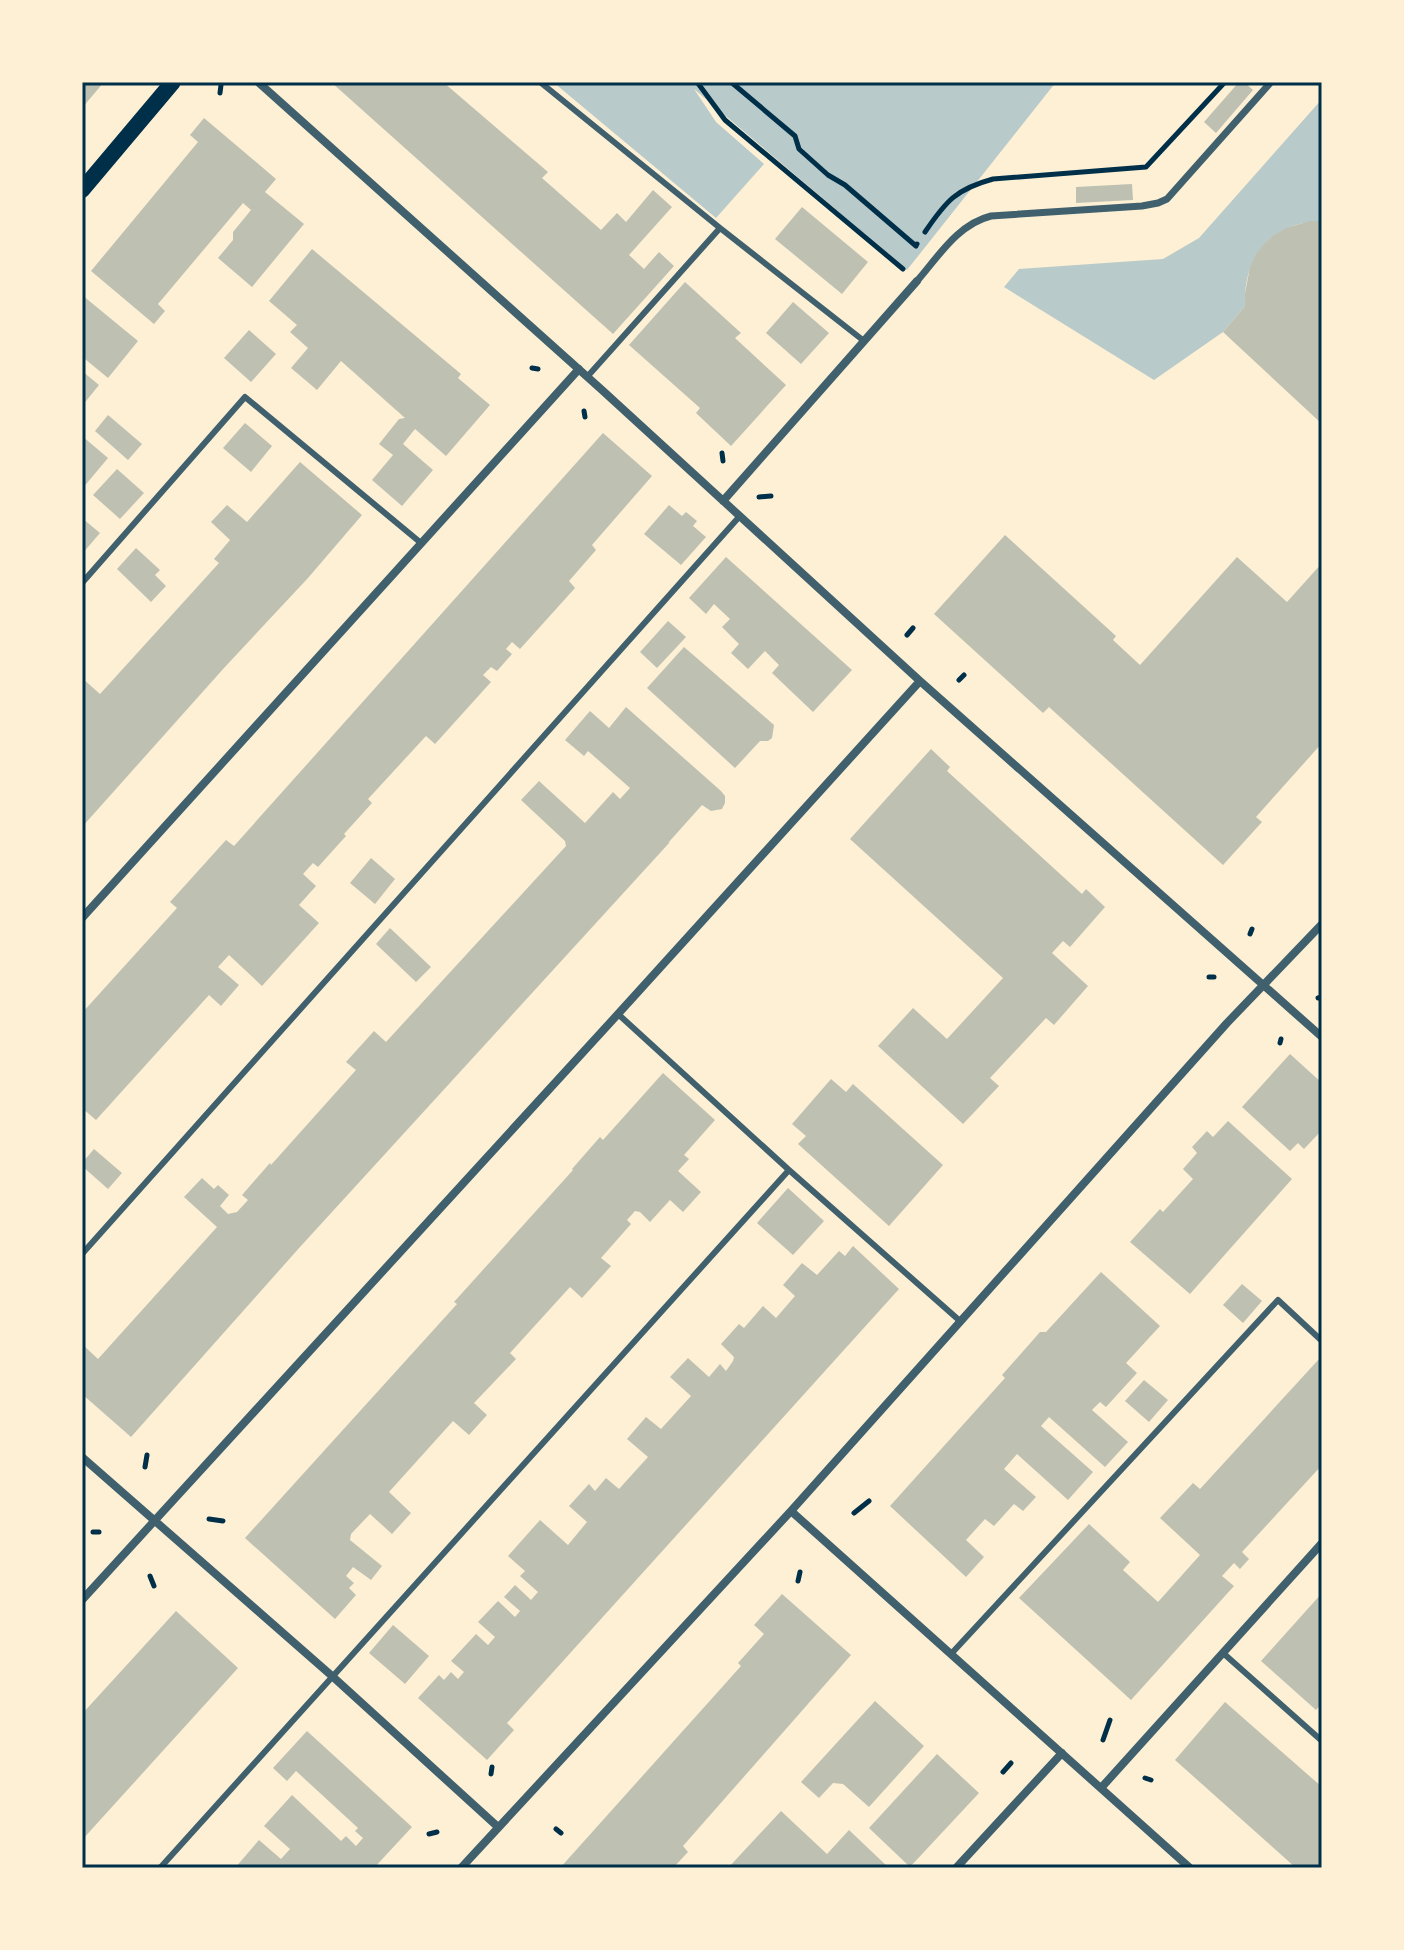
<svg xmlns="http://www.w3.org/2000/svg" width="1404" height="1950" font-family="'Space Grotesk',sans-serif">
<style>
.green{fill:#b9caca}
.building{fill:#bec0b2}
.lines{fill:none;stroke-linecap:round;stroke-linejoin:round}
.path{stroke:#003049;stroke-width:5}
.service{stroke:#3f606c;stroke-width:6}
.pedestrian{stroke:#3f606c;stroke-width:7}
.minor{stroke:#3f606c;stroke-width:8}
.secondary{stroke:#003049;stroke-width:16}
.neatline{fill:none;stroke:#003049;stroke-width:3}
</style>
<rect width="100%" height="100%" fill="#fdf0d5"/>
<!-- green -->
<path class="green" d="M553 82H1056L907 270 694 89 716 122 764 164 716 218Z
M1322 99V221C1271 222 1243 256 1245 306L1223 332 1154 380 1004 287 1019 269 1163 259 1199 238Z"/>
<!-- building -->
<path class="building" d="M82 82H104L82 108Z
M331 82H443L548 172 542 178 601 230 617 213 626 222 653 190 672 207 629 255 644 269 659 252 674 266 613 334Z
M1239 82H1244L1253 90 1216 133 1204 122Z
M204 118 276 179 265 192 304 224 252 287 218 258 233 240V232L251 210 243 203 158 304 165 311 154 324 91 271 198 142 190 135Z
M1132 184 1133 200 1076 203V187Z
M802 207 868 262 842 294 775 239Z
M1310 221H1322V424L1223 332 1245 306V293L1250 267 1256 254 1264 244 1274 235 1286 228Z
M312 249 461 374 458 378 490 405 446 456 415 429 403 444 433 470 402 506 372 480 393 455 379 444 399 419 405 418 341 361 317 390 291 368 308 348 290 332 297 325 269 301Z
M685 282 741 333 735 338 786 385 731 446 696 413 700 408 629 345Z
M82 295 138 341 108 378 85 359 82 362Z
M793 302 829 333 801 364 766 333Z
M249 330 276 354 251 382 224 358Z
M82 371 99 385 82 406Z
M108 415 142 444 128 460 95 431Z
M245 423 272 446 251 472 223 448Z
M603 433 652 476 592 545 596 550 569 581 575 588 520 649 512 642 506 649 512 654 497 671 491 667 483 675 491 682 435 744 426 736 368 799 372 803 344 834 346 836 318 867 313 863 303 874 316 886 299 905 319 923 290 955 262 986 229 955 218 967 239 985 221 1006 209 995 96 1120 82 1108V1013L177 908 170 902 226 840 234 846Z
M82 436 108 458 82 489Z
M300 462 362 515 308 578 224 668 82 827V711L84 709 82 707V678L100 694 219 563 214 559 230 540 211 522 227 505 247 522Z
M117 469 144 493 120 519 93 495Z
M669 505 682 516 686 512 697 521 693 526 706 537 681 565 644 534Z
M82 518 100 533 82 554Z
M1005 535 1116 636 1113 640 1140 665 1237 557 1287 602 1322 563V743L1256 817 1262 822 1223 865 1049 707 1043 713 934 614Z
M136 548 160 570 155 575 166 586 151 602 117 569Z
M726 557 852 670 813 712 772 673 779 665 765 651 748 669 731 653 739 644 722 627 730 619 714 604 706 614 689 598Z
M668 621 686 637 657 668 640 652Z
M684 647 774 725 772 738 768 741H760L735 768 647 688Z
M626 707 721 791 725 796V803L722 809 711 811 702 805 668 843 670 842 300 1247 131 1437 82 1394V1344L98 1359 217 1227 184 1197 202 1178 214 1189 218 1185 229 1195 220 1206 228 1214 237 1212 248 1200 242 1195 270 1163 271 1165 356 1070 346 1062 374 1031 386 1042 566 846 565 841 521 800 539 781 585 823 613 792 620 799 630 788 588 751 584 756 565 740 590 711 609 728Z
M931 749 950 767 947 771 1082 894 1086 889 1105 907 1070 947 1063 941 1052 953 1088 986 1054 1025 1046 1018 990 1078 999 1086 963 1124 878 1046 913 1008 947 1039 1003 978 850 839Z
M371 858 395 879 375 904 350 883Z
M390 928 431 967 416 982 376 944Z
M1290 1054 1322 1083V1130L1304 1149 1298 1143 1290 1151 1242 1107Z
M663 1073 715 1120 684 1155 689 1159 678 1171 701 1192 683 1212 670 1200 650 1222 640 1212 635 1211 627 1220 631 1224 601 1258 611 1266 582 1298 570 1287 510 1353 516 1359 474 1403 487 1415 469 1435 453 1421 389 1492 411 1513 392 1534 370 1514 351 1534 350 1540 382 1566 371 1580 353 1567 346 1576 354 1583 349 1588 356 1595 335 1619 245 1538 457 1304 454 1302 573 1170 572 1169 600 1137 603 1140Z
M831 1079 846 1092 853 1084 943 1165 889 1226 798 1144 806 1136 792 1124Z
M1228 1121 1292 1179 1190 1294 1130 1242 1160 1209 1163 1212 1193 1179 1183 1169 1197 1153 1192 1147 1207 1131 1213 1137Z
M94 1149 122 1173 108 1189 82 1166V1163Z
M788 1188 824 1221 793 1255 757 1223Z
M853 1246 899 1289 507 1723 514 1730 487 1760 418 1698 439 1675 444 1680 451 1672 458 1679 464 1672 451 1661 476 1634 488 1645 495 1637 478 1622 498 1601 515 1617 520 1611 504 1597 515 1585 531 1600 538 1592 520 1576 525 1571 508 1556 540 1520 568 1545 587 1522 569 1506 589 1484 595 1491 606 1478 619 1489 648 1457 627 1439 646 1417 661 1429 691 1396 670 1377 688 1358 709 1377 720 1364 726 1371 733 1361 734 1357 721 1344 739 1324 744 1328 763 1306 776 1318 795 1296 783 1285 802 1263 817 1275 839 1251 845 1256Z
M1101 1272 1160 1326 1126 1363 1137 1373 1106 1407 1100 1402 1092 1410 1128 1442 1105 1467 1049 1417 1041 1426 1093 1472 1068 1500 1017 1454 1004 1469 1036 1497 1023 1511 1014 1504 994 1526 985 1519 966 1540 984 1557 966 1577 890 1506 1005 1378 1002 1375 1033 1340 1040 1332H1046Z
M1242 1284 1262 1301 1243 1323 1223 1305Z
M1320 1358 1322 1360V1465L1242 1552 1249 1559 1240 1569 1234 1563 1222 1576 1234 1586 1131 1700 1019 1598 1089 1524 1130 1562 1123 1570 1158 1602 1200 1555 1160 1518 1193 1483 1200 1489Z
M1144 1380 1168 1400 1149 1422 1125 1401Z
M1322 1593V1703L1316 1710 1261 1661Z
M782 1594 851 1655 683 1846 688 1852 673 1868H560L741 1666 738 1663 764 1634 754 1625Z
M176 1611 238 1668 82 1840V1714Z
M393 1625 429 1656 405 1684 369 1653Z
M875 1701 924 1746 869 1807 843 1784 833 1783 819 1798 801 1782Z
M1225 1702 1322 1787V1868H1296L1175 1760Z
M307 1731 412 1827 374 1868H235L259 1840 281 1859 290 1849 264 1826 292 1795 341 1841 346 1836 356 1846 363 1838 355 1831 358 1828 296 1771 287 1781 273 1768Z
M937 1754 979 1793 910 1867 869 1828Z
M781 1811 827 1854 849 1830 889 1868H728Z"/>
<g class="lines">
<!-- path -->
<path class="path" d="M697 82 725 120 903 269
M731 82 795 136 799 149 828 175 845 185 916 246 917 244
M220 93 221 85
M925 232C946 201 956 189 993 179L1146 167 1225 82
M532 368 538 369
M584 411 585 417
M722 453 723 461
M759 497 771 496
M907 635 913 628
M959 680 964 675
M1250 934 1252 929
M1209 977H1214
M1318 998 1322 997
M1280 1043 1281 1039
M145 1467 147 1455
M854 1513 869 1501
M209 1519 223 1521
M93 1532H99
M150 1576 154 1586
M798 1581 800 1572
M1103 1740 1110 1720
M1003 1772 1011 1763
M491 1774 492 1767
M1145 1778 1151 1780
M556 1829 561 1833
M429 1834 437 1832"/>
<!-- service -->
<path class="service" d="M540 82 720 228 864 341
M587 377 720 228
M82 583 245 397 421 543
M618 1014 789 1170 960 1321
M82 1254 739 517
M1223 1653 1322 1741
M951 1654 1278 1300 1322 1341
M160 1868 789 1170"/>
<!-- pedestrian -->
<path class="pedestrian" d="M917 281C938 257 958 224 991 216L1142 206 1158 203 1167 199 1271 82"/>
<!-- minor -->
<path class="minor" d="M258 82 602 390 920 681 1322 1037
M723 501 917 281
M82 918 579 369
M82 1457 332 1676 498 1827
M791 1511 1190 1868
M82 1600 618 1014 920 681
M1101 1788 1322 1543
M461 1868 791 1511 1227 1023 1322 924
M956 1868 1062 1753"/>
<!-- secondary -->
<path class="secondary" d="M82 190 173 82"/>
</g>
<!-- border -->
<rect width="1404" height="1950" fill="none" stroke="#fdf0d5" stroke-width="168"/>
<rect x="84" y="84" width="1236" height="1782" class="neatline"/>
</svg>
